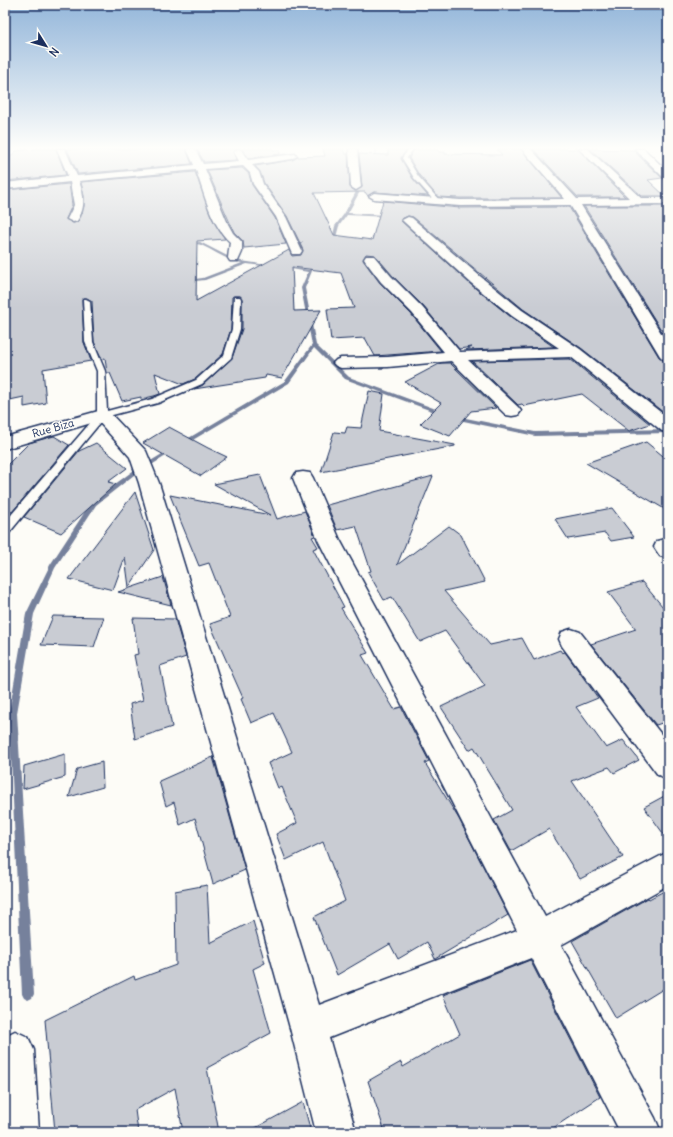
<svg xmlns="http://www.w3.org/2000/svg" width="673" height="1137" font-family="Delius,sans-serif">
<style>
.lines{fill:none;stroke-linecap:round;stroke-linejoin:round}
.stream{fill:#76819c;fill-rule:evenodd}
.building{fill:#c9ccd3;stroke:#1b2f5e}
.service-casing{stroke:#1b2f5e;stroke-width:3}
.minor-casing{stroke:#1b2f5e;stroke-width:3}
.service{fill:#fdfcf7;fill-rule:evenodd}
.minor{fill:#fdfcf7;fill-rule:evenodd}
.labels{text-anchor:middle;stroke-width:3;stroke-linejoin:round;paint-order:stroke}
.far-street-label{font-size:11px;fill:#1b2f5e;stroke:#fdfcf7}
</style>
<rect width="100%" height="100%" fill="#fdfcf7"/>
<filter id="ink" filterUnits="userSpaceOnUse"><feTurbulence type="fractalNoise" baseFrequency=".025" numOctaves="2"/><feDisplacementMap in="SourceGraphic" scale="8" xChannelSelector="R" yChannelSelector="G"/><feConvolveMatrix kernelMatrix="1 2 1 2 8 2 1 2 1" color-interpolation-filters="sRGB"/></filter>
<g filter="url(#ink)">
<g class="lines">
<!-- stream -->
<path class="stream" d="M376 149H378L373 162 371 163Z
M366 176 368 177 348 213 387 215 389 216 387 217 347 215 339 226 334 244 331 245 335 226 344 214 364 177Z
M396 215 421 216 423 217 421 218 397 217Z
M200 242 235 260 273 266 271 267 247 264 205 280 186 282 185 281 187 280 203 278 242 263C227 261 215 251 201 245 197 243 191 246 186 244Z
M315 262 318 263 312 271 305 288 316 345 349 377 444 412V414H440L345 379 314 348 289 383 186 444H182V442L285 381 312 345 301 288 308 272 281 267 283 266 309 270Z
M456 416 535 432 668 429V433L535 436 454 419V417Z
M172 448 174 449V451L153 464H149V462Z
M137 468 140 470 139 471 96 505 55 568 34 614 17 713 34 994 32 998 28 1000 24 998 22 994 9 713 26 614 50 565 92 501Z"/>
</g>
<!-- building -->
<path class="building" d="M37 149H56L66 175 5 181V163L16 151Z
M67 149H186L192 164 78 174Z
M197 149H236L233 152 237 160 204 162Z
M242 149H273V150H280V154L249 158Z
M323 149H343L345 154H348L350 187 355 191 362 187 359 154 388 155V150H406L401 159 413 179 428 196 374 192 368 196 365 192 314 193 334 235 372 240 383 201 460 208 569 207 659 357 668 362V416L581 348 523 309 413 217 408 216 401 219V221L470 284 511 317 554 347 466 350 472 347 459 349 423 306 392 275 375 255 366 254 363 260 380 283 411 314 441 351 375 356 365 338 331 340 327 309 354 308 341 273 292 267 294 311 321 310 282 378 266 375 265 378 194 389 203 385 232 358 242 329V299L240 296H234L232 297 231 329 223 354 195 379 183 384 155 373 160 394 154 396 141 399V397L122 401 110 373H107L105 358 102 359 94 342 92 301 87 298H83L82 299 84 342 91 361 43 369 46 403 24 407V397L5 401V190L69 184 72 205 66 219 73 223 78 222 84 206V196L81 182 195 172 212 218 225 239 197 241 196 301 289 250 292 256 301 255 303 250 300 244 303 242 300 243 287 216 264 183 260 172 255 166 292 160 298 157 325 156Z
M497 149H521L562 198H460L438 197 419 175 409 158 414 150H439V152H445V154L502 155Z
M533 149H578L625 197H578Z
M590 149 633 150 662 178 648 180 665 196H642Z
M242 168 249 174 252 185 275 218 286 244 244 248 243 241 234 232 207 170Z
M584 206H668V341Z
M570 359 650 424 629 431 582 394 524 406 522 404 518 405 472 361Z
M441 363H450L496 408 471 411 450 436 420 424 441 403 405 382Z
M369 391 384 394 379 431 455 445V446L321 472 334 432 345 433 347 427 361 428Z
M169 427 208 448 227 457 201 476 143 443Z
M54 436 69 445 12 512 5 509V467L29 443Z
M646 442 668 460V511L586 463Z
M96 443 127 468 108 482 116 484 61 533 24 517 79 451Z
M260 475 277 519 305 511 315 536 312 537 318 547 313 549 344 607 341 608 368 653 362 655 394 709 401 707 429 761 425 763 459 819 508 915 435 959 427 942 398 959 390 944 337 975 314 917 345 901 323 842 286 860 276 834 297 823 282 787 278 788 268 763 292 752 274 713 251 723 241 699 243 698 210 624 230 617 209 563 199 566 170 495 270 515 214 484Z
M433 476 397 565 449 526 461 535 485 582 444 591 490 645 522 638 534 660 560 650 562 653 565 652 598 698 576 707 606 748 623 740 639 760 614 773 609 767 572 781 623 857 580 879 549 829 511 851 494 820 512 810 474 747 469 750 441 707 485 686 445 631 420 642 392 597 384 600 368 572 371 571 356 526 337 530 327 505Z
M135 492 154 550 129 587 125 557 113 590 69 579Z
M612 508 634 537 611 541 605 533 568 539 555 519Z
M163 577 171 605 118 592Z
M642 582 668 613V721L656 725 591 644 636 629 608 592Z
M53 616 104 617 94 647 41 645Z
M133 618 175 619 186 657 160 666 172 727 135 739 130 704 143 700 134 655 138 654Z
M65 754V777L23 789 24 766Z
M213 757 245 870 213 884 195 818 180 825 174 802 166 806 159 781Z
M102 762 103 787 69 797 77 769Z
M668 794V840L644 807Z
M207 885 210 943 253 921 265 963 253 969 271 1033 207 1068 219 1132H183L175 1088 135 1110 138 1132H55L45 1020 134 976 135 980 176 965 175 891Z
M668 889V986L616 1018 572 941 648 898 649 899Z
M530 960 600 1097 547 1132H385L368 1081 401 1062 403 1067 460 1034 443 995Z
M303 1102 311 1132H248Z"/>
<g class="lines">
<!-- service casing -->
<g class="service-casing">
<path id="service" d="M409 149H413L407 158 418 176 440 201V203H436L414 178 402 158Z
M234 297H240L241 299 240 329 231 358 202 384 158 403 105 417 9 533 5 534V522L97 415V371L85 342 83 299H86L90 301 93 342 105 371 107 411 152 399 196 380 224 355 232 329Z"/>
</g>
<!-- minor casing -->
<g class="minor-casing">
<path id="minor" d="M57 149H65L77 176 194 165 187 149H195L203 164 239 161 234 152 238 149 241 150 248 160 295 154 297 156 292 159 252 165 259 172 263 184 286 217 302 251 300 254H292L276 217 253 184 250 173 243 166 205 169 228 224 233 233 242 242V252L238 261H230L228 258 230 242C211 225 204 193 196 170L79 181C84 196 86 207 77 221L73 222 67 219 74 205 70 182 5 189V183L68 176Z
M349 149H357L361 187 356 190 351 187Z
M522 149H531L577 199 629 198 579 149H588L641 198H668V204L581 205 668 344V361L663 359 660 356 570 205 460 206 374 199 369 196 374 193 460 200 565 199Z
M635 149H644L668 172V180L665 179Z
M408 217 412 218 481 277 522 310 580 349 668 418V432L662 431 571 357 468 360 518 407 521 411 518 415 512 416 506 415 451 361 388 367 341 368 336 366 333 363 336 360 341 358 388 357 444 352 412 313 381 282 366 262 364 259 366 256H374L391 276 422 307 460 352 559 348 512 316 471 283 404 222 402 220Z
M102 410 108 411 146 451 159 483 319 1005 517 930 318 540 293 478 296 473 303 472 310 473 313 478 340 540 545 917 668 852V885L561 945 655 1118 661 1132H620L531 958 329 1038 356 1132H316L290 1028 139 483 130 457 98 421 5 449V437Z
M665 539 668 540V558L660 556 654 547 657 541Z
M571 629 580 632 668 743V779L658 775 562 646 559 639 562 632Z
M15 1031 28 1037 34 1050 39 1132H5V1036Z"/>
</g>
<!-- service -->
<use href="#service" class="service"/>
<!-- minor -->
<use href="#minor" class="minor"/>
</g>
</g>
<!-- sky -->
<linearGradient id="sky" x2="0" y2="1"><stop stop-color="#93b6da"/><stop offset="0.48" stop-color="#fefefb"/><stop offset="1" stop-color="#fefefb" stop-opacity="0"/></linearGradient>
<rect width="673" height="308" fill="url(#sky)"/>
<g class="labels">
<!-- far-street labels -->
<g class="far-street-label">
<text transform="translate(53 428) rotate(-16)" y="4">Rue Biza</text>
</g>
</g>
<!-- margin -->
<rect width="673" height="1137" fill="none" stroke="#fdfcf7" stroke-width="20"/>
<rect x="10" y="10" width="653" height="1117" fill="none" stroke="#1b2f5e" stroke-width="1.5" filter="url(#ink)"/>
<!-- north arrow -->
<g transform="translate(46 46) rotate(127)" stroke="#fdfcf7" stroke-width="3" paint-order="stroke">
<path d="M0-3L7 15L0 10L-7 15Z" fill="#1b2f5e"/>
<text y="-6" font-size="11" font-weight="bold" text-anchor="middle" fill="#1b2f5e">N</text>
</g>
</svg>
